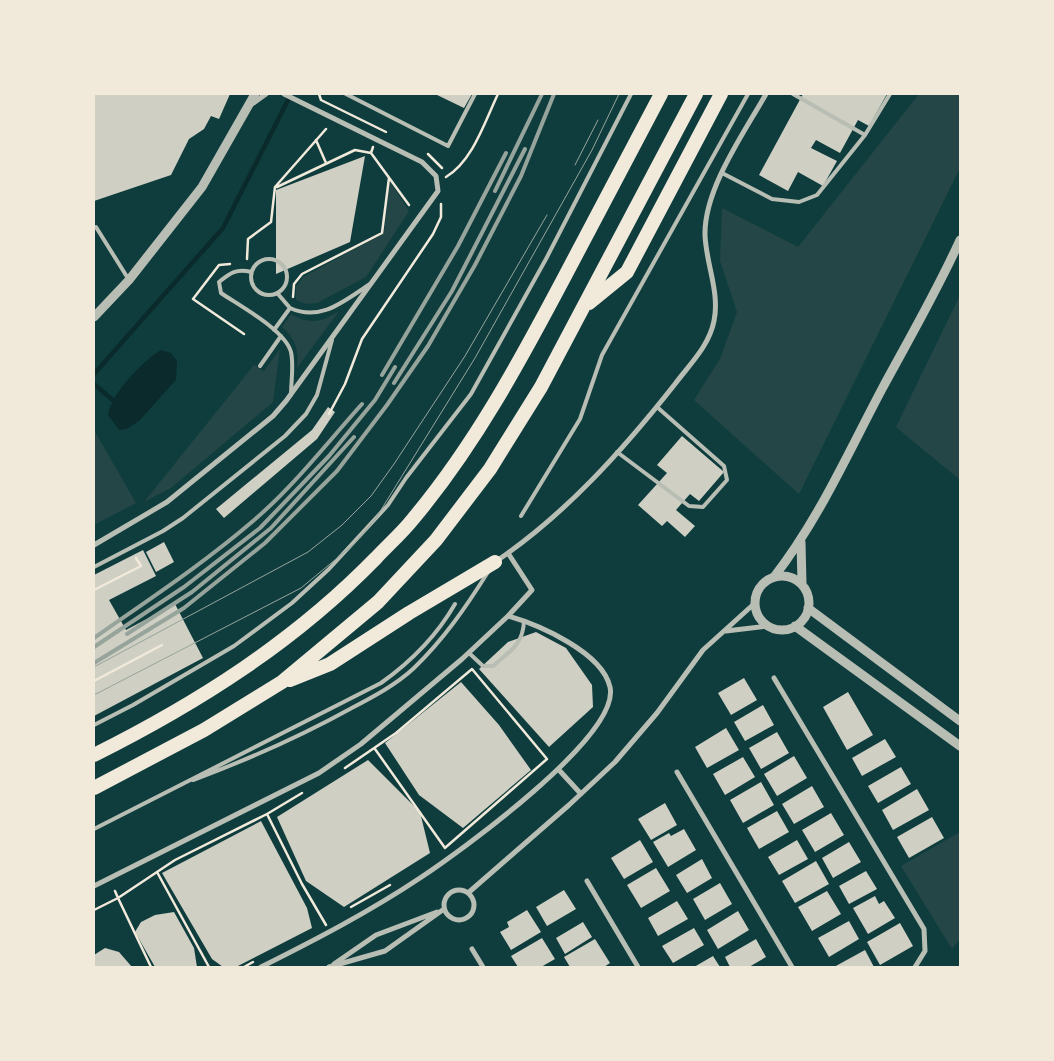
<svg xmlns="http://www.w3.org/2000/svg" width="1054" height="1061" font-family="Merriweather,serif">
<style>
.green{fill:#244646}
.water{fill:#0a2a2b}
.lines{fill:none;stroke-linecap:round;stroke-linejoin:round}
.stream{stroke:#0a2a2b;stroke-width:4.5}
.building{fill:#cfcfc3}
.path{stroke:#f1e9da;stroke-width:2.5}
.service{stroke:#b8beb3;stroke-width:4}
.minor{stroke:#b8beb3;stroke-width:5}
.tertiary{stroke:#b8beb3;stroke-width:9}
.trunk{stroke:#f1e9da;stroke-width:14}
.tram{stroke:#97a49c;stroke-width:1}
.rail{stroke:#97a49c;stroke-width:4}
</style>
<rect width="100%" height="100%" fill="#0f3d3e"/>
<!-- green -->
<path class="green" d="M919 94H960V168L799 494 694 400 720 359 737 312 720 261 722 208 798 247Z
M390 182 409 211 366 277 317 303 306 304 296 300V287L303 277 384 233Z
M960 295V480L896 427Z
M339 311 297 368C299 350 296 339 282 327L291 314C309 325 323 322 339 311Z
M280 349 273 402 171 488 144 502 254 365 264 371Z
M94 430 136 503 94 525Z
M960 832V939L952 949 901 866Z"/>
<!-- water -->
<path class="water" d="M161 350 171 353 177 361 176 380 140 420 127 429 119 430 108 415C110 395 143 360 161 350Z"/>
<g class="lines">
<!-- stream -->
<path class="stream" d="M94 374 223 228 291 94
M94 384 114 401"/>
</g>
<!-- building -->
<path class="building" d="M94 94H230L219 119 211 116 204 129 189 139 171 175 94 201Z
M435 94H472L464 108Z
M803 94H887L869 126 858 120 840 153 816 140 811 148 837 161 823 186 798 172 788 191 759 175Z
M365 156 350 242 276 274V190Z
M328 407 335 412 317 439 224 518 216 509 312 430Z
M682 436 724 472 699 501 690 494 676 510 695 526 685 537 667 521 662 526 638 505 667 473 657 465Z
M164 542 174 562 156 572 146 552Z
M143 550 156 576 109 600 126 630 175 604 203 658 94 716V575Z
M536 632 566 648 592 685 593 707 549 747 479 669 508 642Z
M744 678 757 700 731 715 718 693Z
M461 682 499 725 531 770 463 828 419 795 385 743Z
M848 692 873 735 847 750 823 707Z
M763 705 774 725 745 741 734 722Z
M726 728 739 750 707 768 695 747Z
M777 732 789 753 761 769 749 748Z
M885 739 896 757 862 776 852 758Z
M794 756 807 778 777 796 764 774Z
M743 757 755 777 725 795 713 774Z
M368 760 420 812 430 853 344 907 306 881 277 817Z
M901 767 911 784 878 803 868 786Z
M761 782 774 805 743 823 730 800Z
M812 786 824 807 794 824 782 804Z
M917 789 929 810 893 830 882 810Z
M665 803 677 825 651 840 638 819Z
M777 811 789 832 759 849 747 828Z
M831 813 844 835 815 852 802 830Z
M932 817 944 838 909 858 897 837Z
M261 821 307 908 312 928 236 967H223L212 959 162 873Z
M684 829 696 850 668 867 653 842 669 833 671 836Z
M640 840 653 862 624 879 611 858Z
M797 840 808 859 779 875 768 857Z
M849 842 861 862 833 878 822 858Z
M702 859 712 878 687 893 676 875Z
M816 861 829 884 795 903 782 881Z
M656 868 670 891 641 908 627 885Z
M866 871 877 889 849 904 839 886Z
M720 883 732 904 705 920 693 899Z
M564 890 576 909 547 926 536 907Z
M827 891 841 914 812 931 798 907Z
M875 896 879 904 884 901 895 918 868 934 853 908Z
M677 901 688 919 658 936 648 918Z
M527 910 541 932 511 950 500 932 509 927 507 922Z
M738 911 749 930 718 949 707 930Z
M174 912 194 948 197 967H155L135 932 141 922 155 915Z
M849 921 859 939 829 957 818 938Z
M583 922 592 937 565 954 556 938Z
M900 923 913 946 880 965 867 942Z
M694 928 704 945 673 963 662 946Z
M542 938 555 959 541 967H518L511 956Z
M595 939 610 963 604 967H570L564 957Z
M756 939 766 957 749 967H730L725 957Z
M105 948 119 952 132 967H94V955Z
M865 950 874 967H834Z
M713 956 720 967H694Z"/>
<g class="lines">
<!-- path -->
<path class="path" d="M319 94 321 100 386 132
M316 140 326 163
M371 153 409 205
M428 154 442 168
M446 177C473 161 485 121 498 94
M277 187 355 150 371 153 373 147
M247 259 248 239 271 222 275 187 326 129
M230 264 219 265 193 299 244 334
M293 297 294 284 302 274 382 233 389 178
M329 414 345 384 362 339 433 234 441 217V204
M94 590 141 566 136 558
M94 681 162 645
M375 749 445 848
M345 768 396 733 472 669 547 759 446 847
M267 814 302 793
M157 872 209 967
M115 891 118 898 175 860 267 814 302 884 326 925
M351 907 390 885
M94 910 118 898 151 967
M244 967 253 962"/>
<!-- service -->
<path class="service" d="M346 94 448 146 475 94
M793 94 865 135 890 94
M722 173 772 199 799 202 817 195 865 135
M96 227 129 280
M251 277a18 18 0 1 1 36 0a18 18 0 1 1-36 0Z
M251 272C237 268 230 273 219 282L221 293C240 306 285 330 291 352 294 366 291 381 291 395
M290 308C321 322 344 301 370 284
M274 330 290 308 278 294
M260 366 281 336
M617 452 689 506 703 507 727 480 724 466 657 407
M521 516 580 419 602 355 748 94
M94 567 163 531 183 518 285 436 306 414 317 395 332 340
M469 653 483 666H493C510 651 523 645 524 621
M94 725 133 705 234 646 292 603 329 569 388 505 406 478 471 394 546 259 631 94
M193 780C247 760 299 737 350 709 371 698 396 685 414 668 444 639 466 607 488 572
M94 829 381 683C412 661 436 637 455 604"/>
<!-- minor -->
<path class="minor" d="M252 104 266 94
M94 545 167 502 273 416 286 401 438 191 436 176 422 162 284 94
M495 562C565 515 623 450 675 384 690 364 709 346 714 321 720 292 706 264 705 235 704 189 744 133 766 94
M726 631 768 626
M774 678 924 929 925 951 915 967
M559 770 581 794
M677 772 792 967
M587 881 638 967
M94 886 319 773 361 744 462 659 508 616 532 590 508 553
M444 905a15 15 0 1 1 30 0a15 15 0 1 1-30 0Z
M468 893 569 805 615 762 657 713 703 650 755 603
M472 949 483 967
M334 964 376 935 437 912
M261 967C315 940 369 912 420 878 458 853 621 736 610 687 602 652 539 625 508 616
M329 967 385 951 444 909"/>
<!-- tertiary -->
<path class="tertiary" d="M94 317 129 280 202 187 255 94
M801 542 802 584
M755 603a27 27 0 1 1 54 0a27 27 0 1 1-54 0Z
M774 577C819 519 848 453 882 389 909 339 937 291 960 240
M808 608 960 721
M795 626 960 746"/>
<!-- trunk -->
<path class="trunk" d="M589 303 627 272 721 94
M290 680 330 664 409 613 495 562
M94 755C198 703 294 642 376 558 388 545 402 533 413 519 475 445 520 361 565 276 597 215 629 155 661 94
M94 788 204 730 282 682 378 602 436 540 490 469 541 387 696 94"/>
<!-- tram -->
<path class="tram" d="M575 165 598 120
M94 667 308 552 342 525 371 496 394 464 465 356 547 215
M94 695 301 588 353 545 376 518 475 358 592 150 619 94"/>
<!-- rail -->
<path class="rail" d="M495 191 542 94
M382 375 458 246 506 153
M394 383 452 291 525 149
M127 634 192 592 271 528 354 437
M94 638C148 600 203 564 253 521 293 487 327 443 362 404
M94 647 184 587 260 528 329 456 375 400 395 367
M94 663 184 608 265 543 337 471 387 405 428 346 475 265 521 176 554 94"/>
</g>
<!-- border -->
<rect width="1054" height="1061" fill="none" stroke="#f1e9da" stroke-width="190"/>
</svg>
